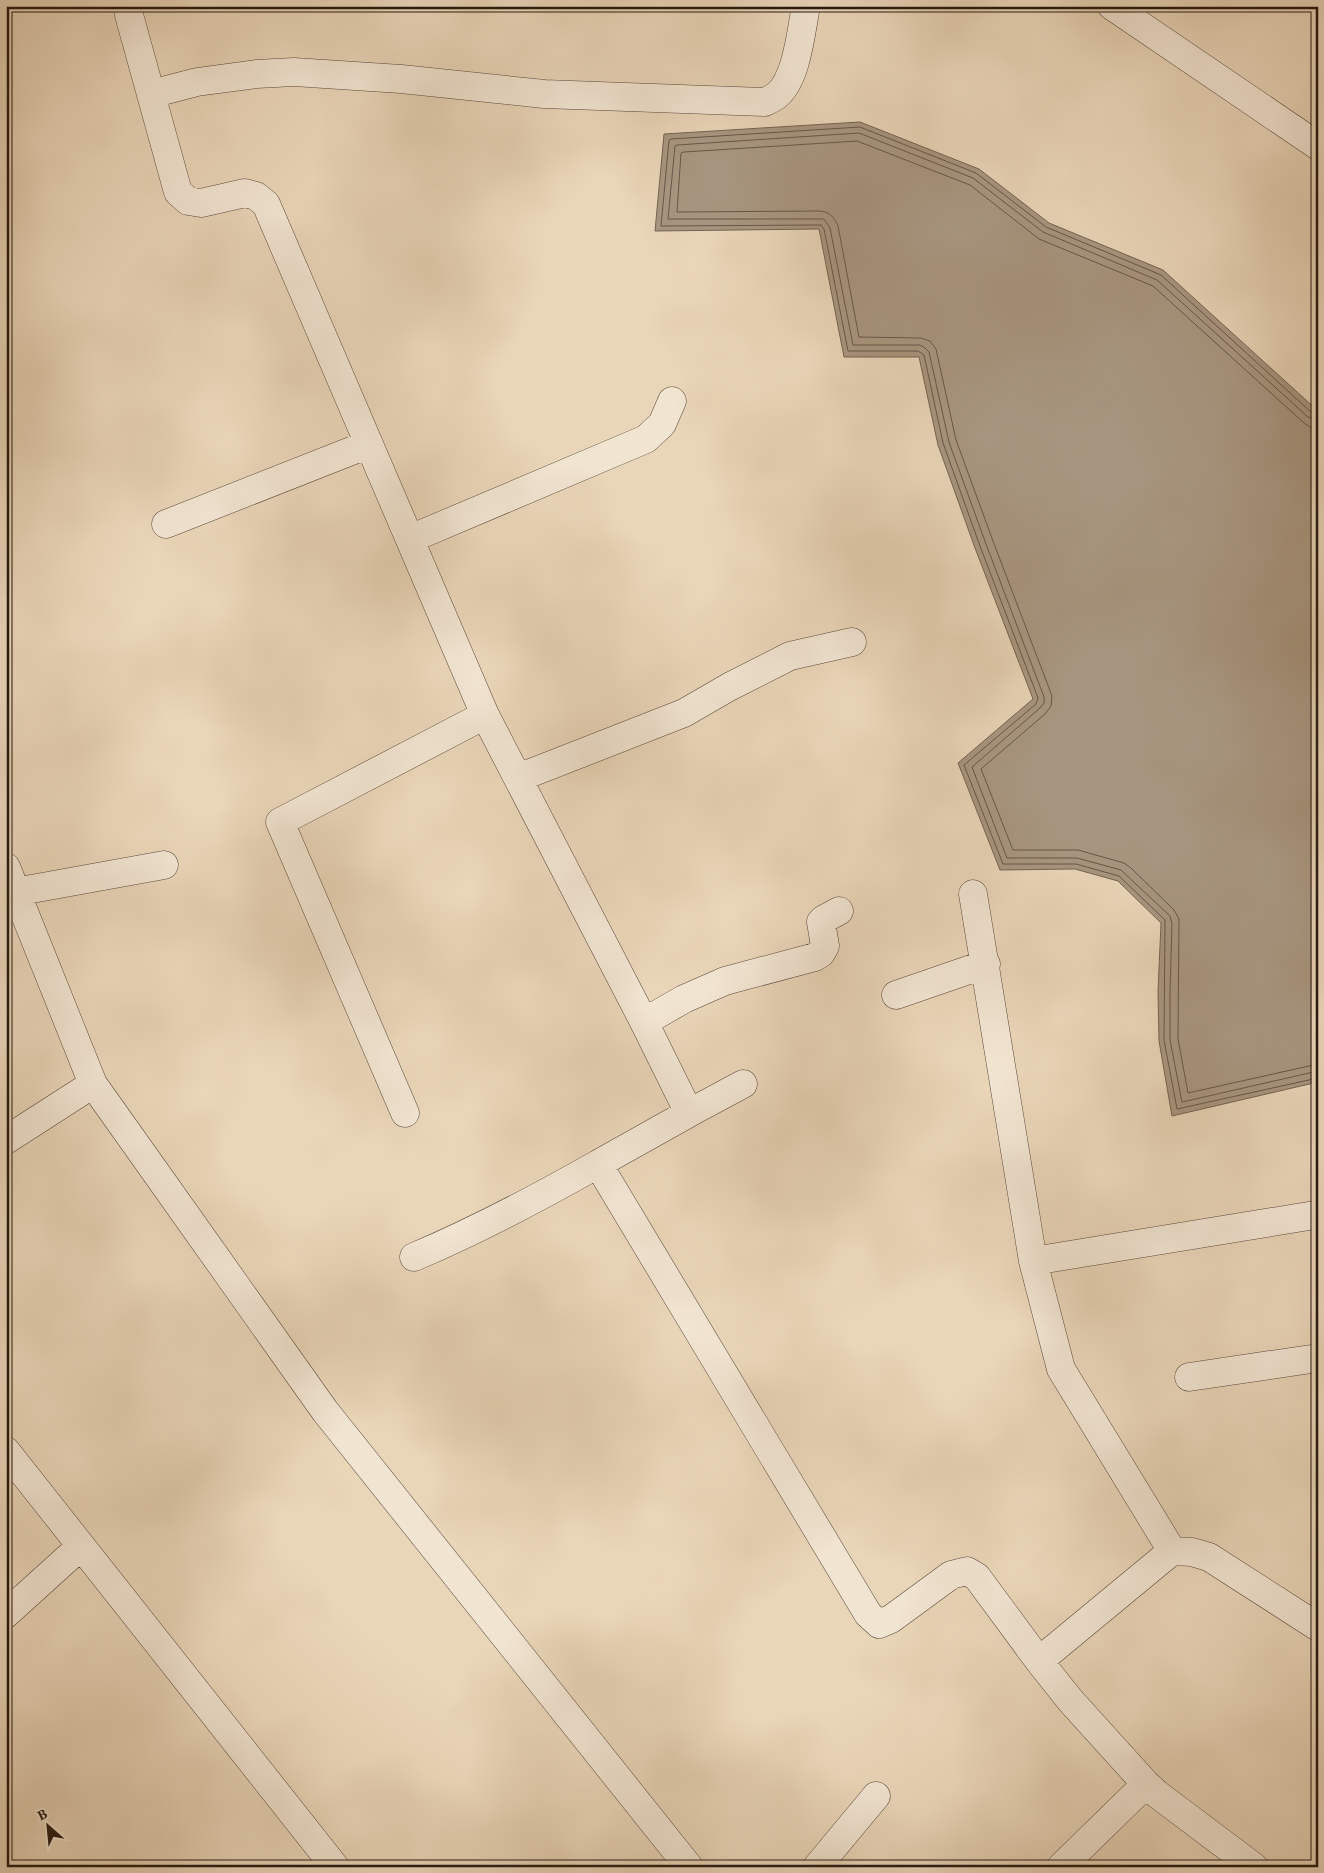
<svg xmlns="http://www.w3.org/2000/svg" width="1324" height="1873" font-family="'EB Garamond',serif">
<style>
.water{fill:#a7957f;stroke:#736353}
.lines{fill:none;stroke-linecap:round;stroke-linejoin:round}
.shore{stroke:#665748;stroke-width:1}
.street-casing{stroke:#57483a;stroke-width:29}
.street{stroke:#f1e4d1;stroke-width:28}
</style>
<rect width="100%" height="100%" fill="#e9d5b8"/>
<filter id="stains"><feTurbulence type="fractalNoise" baseFrequency=".004" numOctaves="4"/><feColorMatrix values="0 0 0 0 .2 0 0 0 0 .09 0 0 0 0 .02 0 0 0 .5 -.17"/></filter>
<radialGradient id="worn" r=".72"><stop offset=".6" stop-color="#630" stop-opacity="0"/><stop offset="1" stop-color="#630" stop-opacity=".3"/></radialGradient>
<!-- water -->
<path class="water" d="M860 122 979 169 1049 223 1163 270 1318 411V1082L1172 1116 1159 1041 1158 992 1161 923 1118 881 1075 869 1000 870 958 763 1033 699 975 548 938 445 919 357H844L819 229 655 231 664 134Z"/>
<g class="lines">
<!-- shore -->
<path class="shore" d="M1318 414 1312 413 1161 275 1046 227 976 173 860 127 671 139 669 140 661 226 821 225 824 229 848 351H918L924 355 943 443 980 546 1038 698 1036 704 964 765 1003 864H1076L1119 876 1165 920 1164 1040 1177 1109 1318 1078
M1318 420 1308 417 1157 280 1043 232 973 178 859 133 677 145 675 146 668 219H824L830 228 853 345H920L925 348 929 352 949 442 986 544 1044 697V703L1040 708 972 767 1007 858H1077L1121 870 1170 916 1172 924 1170 992V1040L1182 1102 1318 1071
M1318 428 1310 427 1304 423 1153 286 1039 239 970 185 857 141 684 152 681 153 677 212 818 211C828 211 834 216 838 226L859 337 921 338 930 341 936 349 956 440 993 541 1052 696 1051 706 1045 714 981 769 1013 850H1078L1124 863 1131 868 1174 910 1179 919 1178 1039 1188 1093 1318 1064"/>
<!-- street casing -->
<g class="street-casing">
<path id="street" d="M130 6 129 15 178 192 188 201 201 203 245 193 256 196 266 204 485 715 644 1022 689 1113 598 1164 868 1614 879 1624 891 1619 951 1575 967 1571 977 1577 1039 1661 1070 1700 1146 1784 1157 1794 1254 1867
M1112 6 1318 146
M151 94 197 82 256 74 294 72 401 79 544 94 765 102C769 100 773 98 776 96 797 80 801 31 806 6
M166 524 369 444
M410 539 646 439 662 424 672 401
M518 778 684 713 729 687 790 656 852 642
M6 867 93 1084 325 1411 689 1867
M15 892 164 865
M973 894 1033 1261 1061 1369 1172 1551 1192 1552 1209 1557 1318 1627
M896 995 986 964
M644 1022 684 999 725 981 815 957 821 953 825 946 821 922 824 919 839 911
M405 1113 280 822 485 715
M689 1113 743 1084
M6 1140 93 1084
M414 1257C478 1230 538 1198 598 1164
M1033 1261 1315 1215
M1189 1377 1318 1358
M6 1451 335 1867
M6 1614 81 1546
M1039 1661 1172 1551
M817 1867 876 1796
M1061 1867 1146 1784"/>
</g>
<!-- street -->
<use href="#street" class="street"/>
</g>
<!-- margin -->
<rect width="1324" height="1873" fill="none" stroke="#e9d5b8" stroke-width="25"/>
<rect x="8" y="8" width="1309" height="1858" fill="none" stroke="#261910" stroke-width="2.5"/>
<rect x="12" y="12" width="1299" height="1848" fill="none" stroke="#261910"/>
<!-- north arrow -->
<g transform="translate(48 1826) rotate(333)" stroke="#f1e4d1" stroke-width="4" paint-order="stroke">
<path d="M0-4L9 19L0 12L-9 19Z" fill="#261910"/>
<text y="-8" font-size="14" font-weight="bold" text-anchor="middle" fill="#261910">B</text>
</g>
<rect width="100%" height="100%" filter="url(#stains)"/>
<rect width="100%" height="100%" fill="url(#worn)"/>
</svg>
